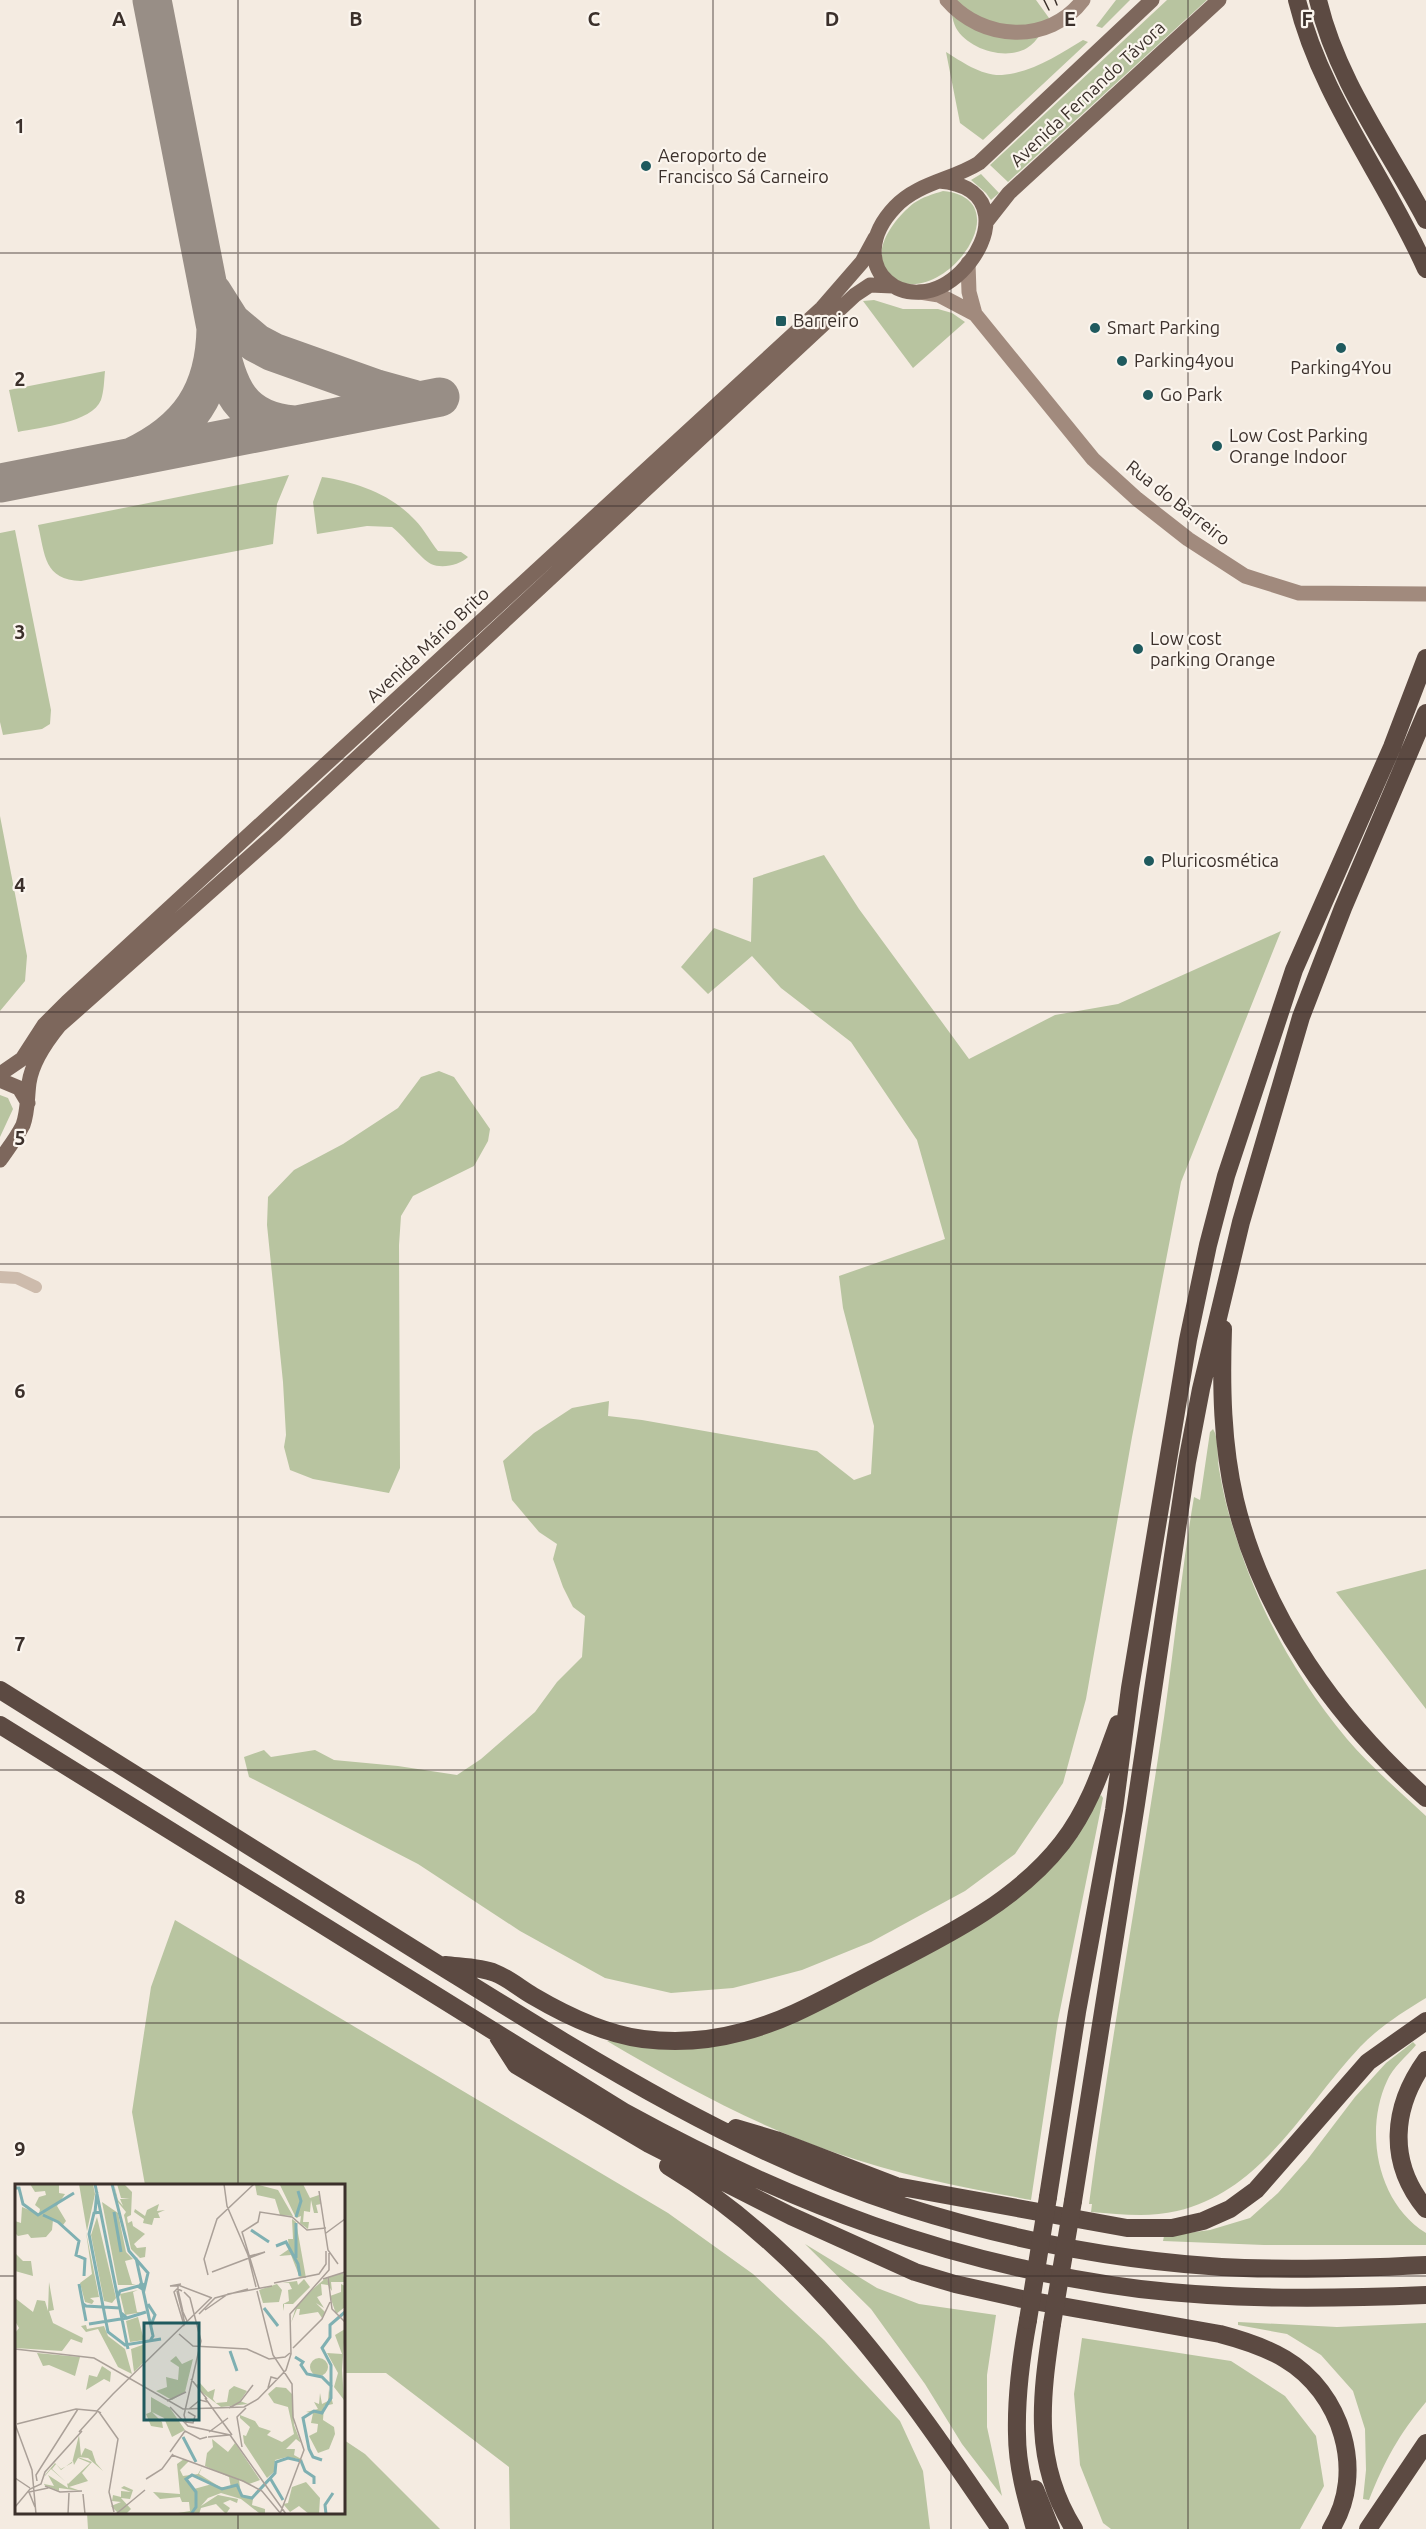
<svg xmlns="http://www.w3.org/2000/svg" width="1426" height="2529" font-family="Ubuntu,sans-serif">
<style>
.green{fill:#b8c4a0}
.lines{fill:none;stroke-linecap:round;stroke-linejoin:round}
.taxiway{stroke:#988e86;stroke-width:39}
.street{stroke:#cdbbac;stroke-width:12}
.secondary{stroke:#a18a7d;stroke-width:15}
.primary{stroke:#7d675c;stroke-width:15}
.highway{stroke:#5c4a42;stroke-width:18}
.tram{stroke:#3b302b;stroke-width:1.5}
.secondary-bridge{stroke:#a18a7d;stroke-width:15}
.highway-bridge{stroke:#5c4a42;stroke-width:18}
.grid{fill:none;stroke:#3b302b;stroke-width:1.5;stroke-opacity:0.55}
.poi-dot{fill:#1f5a5e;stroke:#fbf5ee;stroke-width:2}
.labels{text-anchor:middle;stroke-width:4.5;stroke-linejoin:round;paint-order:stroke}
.street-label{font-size:18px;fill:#3b302b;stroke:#fbf5ee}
.poi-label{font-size:18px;fill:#3b302b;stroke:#fbf5ee;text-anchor:start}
.inset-river{fill:none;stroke:#7fb0b2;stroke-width:3}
.inset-road{fill:none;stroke:#aaa098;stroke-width:1.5}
.view{fill:#1f5a5e;fill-opacity:0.15;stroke:#1f5a5e;stroke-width:3}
.inset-edge{fill:none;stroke:#3b302b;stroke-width:3}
.grid-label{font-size:20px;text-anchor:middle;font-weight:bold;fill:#3b302b;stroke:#fbf5ee;stroke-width:4.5;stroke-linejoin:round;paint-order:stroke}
</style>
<rect width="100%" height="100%" fill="#f4ebe1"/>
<!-- green -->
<path class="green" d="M949 0H1036L1049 18C1044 29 1038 41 1027 48 1005 61 968 49 956 28 952 20 951 8 949 0Z
M1116 0H1130L1102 28 1096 26Z
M1167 0H1207L1008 182 990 165Z
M1083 40 1088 42 983 140 960 123 946 52C962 62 982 76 1002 75 1031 73 1060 54 1083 40Z
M981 174 999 193 991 200 986 193 971 180Z
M943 191C1015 198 958 288 909 284 900 283 895 279 889 273 868 251 896 217 914 203 923 197 933 194 943 191Z
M874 300 903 309H938L952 313 965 322 913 368 863 301Z
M105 371C104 381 104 391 101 400 92 423 40 427 18 432L9 390Z
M289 475 277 504 273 544 81 581C44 580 45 555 38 525Z
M322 477C356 482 391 494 415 520 424 529 430 541 438 551L461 552 468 557C460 565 442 569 431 564 421 559 403 535 392 527L367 526 317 534 313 502Z
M15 530 51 710 50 724 42 729 3 735 0 722V533Z
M0 816 27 956 25 981 0 1011Z
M824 855 859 909 969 1059 1055 1015 1118 1004 1281 931 1181 1182 1132 1437 1086 1699 1063 1783 1015 1854 965 1891 871 1942 802 1970 733 1988 671 1993 605 1978 520 1931 418 1864 249 1777 244 1757 264 1750 271 1757 315 1750 334 1760 398 1766 457 1775 481 1759 535 1712 557 1682 582 1657 585 1616 573 1607 563 1587 553 1559 557 1544 539 1532 512 1500 503 1461 534 1433 572 1408 609 1401 608 1416 642 1420 817 1451 854 1480 871 1474 874 1426 843 1308 839 1276 945 1239 917 1140 851 1042 781 988 752 956 708 994 681 967 714 928 751 942 753 878Z
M439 1071 454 1077 490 1129 488 1141 474 1166 413 1196 401 1216 399 1245 400 1468 389 1493 313 1479 290 1470 284 1447 286 1435 283 1382 267 1225 268 1197 294 1170 343 1144 398 1108 421 1077Z
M0 1095 8 1098 13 1109 0 1137Z
M1213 1429C1219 1438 1217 1457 1219 1469 1223 1493 1229 1517 1237 1540 1260 1613 1298 1680 1347 1739 1371 1767 1399 1791 1426 1816V1998C1403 2012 1379 2027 1360 2047 1304 2106 1263 2191 1177 2211 1148 2218 1120 2214 1091 2212L1092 2204H1089C1109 2050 1137 1898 1160 1745 1173 1662 1180 1579 1194 1497L1200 1500 1210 1432Z
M1426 1569V1709L1336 1592Z
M1101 1795 1103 1798 1058 2020 1031 2200C965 2188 899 2175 836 2153 756 2126 680 2084 607 2041L729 2043 992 1913Z
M175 1920 668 2213 753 2274 824 2340 900 2421 923 2471 930 2529H510L509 2467 386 2373H344V2186L145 2185 132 2112 151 1987Z
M1413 2042 1416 2045C1407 2056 1392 2068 1387 2081 1364 2131 1377 2203 1426 2233V2245H1264L1163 2241 1164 2236 1210 2230 1250 2218 1278 2193 1307 2160 1355 2097 1386 2063Z
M805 2244 877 2288 919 2304 996 2315 987 2375V2427L1002 2496 962 2444 925 2384 871 2309Z
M1238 2322 1337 2327 1426 2323V2402C1399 2434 1384 2462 1369 2500L1363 2499 1366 2470 1365 2429 1353 2391 1321 2355 1287 2334 1238 2325Z
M1082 2338 1231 2361 1285 2396 1316 2436 1324 2486 1300 2529H1111L1103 2523 1080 2465 1074 2394Z
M344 2440 365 2454 440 2529H88L87 2513 344 2512Z"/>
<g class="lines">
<!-- taxiway -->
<path class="taxiway" d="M212 292 231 322 256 343 273 352 377 389 413 399
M218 340C228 387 239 421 294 425
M132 457C189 430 215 392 216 328L152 0
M0 483 440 397"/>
<!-- street -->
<path class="street" d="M0 1277 17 1278 36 1287"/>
<!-- secondary -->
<path class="secondary" d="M968 263 969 292 975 314 1093 459 1137 499 1188 539 1245 576 1299 593 1426 594
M920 292 939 295 975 314"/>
<!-- primary -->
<path class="primary" d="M939 181C999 186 996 237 961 272 908 324 839 266 895 207 917 183 952 180 979 163L1152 0
M987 221 1009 193 1219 0
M0 1074 22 1059 44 1025 67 1002 822 308 862 262 875 238
M0 1080 19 1088 28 1103
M0 1160C8 1149 17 1137 23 1125 28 1111 27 1098 29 1083 32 1062 46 1042 59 1026L274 835 855 295 870 285 893 286"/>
<!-- highway -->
<path class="highway" d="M1297 0C1321 98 1386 178 1426 269
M1318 0C1337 81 1388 148 1426 220
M1223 1329C1221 1386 1222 1444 1235 1500 1263 1617 1337 1720 1426 1798
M0 1690C142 1780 285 1869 428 1958 581 2053 731 2150 903 2206 1013 2241 1129 2263 1244 2268 1305 2270 1365 2268 1426 2265
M0 1725 624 2112C790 2203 951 2265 1140 2289 1235 2300 1331 2299 1426 2295
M445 1965C461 1967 480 1967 495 1973 508 1978 521 1989 533 1996 567 2016 604 2034 643 2039 676 2043 709 2041 742 2032 786 2021 825 1998 866 1977 935 1941 1013 1906 1062 1843 1090 1807 1103 1765 1118 1724
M498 2037 516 2065 649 2144 791 2216 915 2272 955 2284 1022 2299 1220 2334C1243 2340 1265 2347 1285 2359 1341 2392 1367 2472 1331 2529
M1426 2060C1392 2107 1387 2162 1426 2209
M736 2128 776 2140 896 2186 1127 2228H1172L1203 2221 1230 2209 1256 2190 1368 2062 1426 2021
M668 2166C813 2253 907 2392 1000 2529
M1048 2197 1077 2012 1114 1810 1130 1688 1188 1340 1208 1245 1226 1176 1294 970 1392 747 1426 658
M1073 2201 1136 1804 1187 1462 1201 1389 1241 1222 1301 1017 1343 908 1426 713
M1028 2320C1021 2358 1016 2396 1017 2434 1017 2466 1026 2498 1035 2529
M1052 2324C1041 2398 1032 2462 1074 2529
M1035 2489 1051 2529
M1368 2529 1426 2443"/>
<!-- tram -->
<path class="tram" d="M1044 0 1049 10
M1055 0 1057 5"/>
<!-- secondary-bridge -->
<path class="secondary-bridge" d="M947 0C982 41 1049 45 1083 0"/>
<!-- highway-bridge -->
<path class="highway-bridge" d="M1028 2320 1048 2197
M1052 2324 1073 2201"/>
</g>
<!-- grid -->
<path class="grid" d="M238 0V2186M475 0V2529M713 0V2529M951 0V2529M1188 0V2529M0 253H1426M0 506H1426M0 759H1426M0 1012H1426M0 1264H1426M0 1517H1426M0 1770H1426M0 2023H1426M0 2276H16M344 2276H1426M238 2512V2529"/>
<!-- markers -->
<g class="poi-dot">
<circle cx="646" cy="166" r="6"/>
<rect x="775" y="315" width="12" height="12" rx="3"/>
<circle cx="1095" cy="328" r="6"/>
<circle cx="1341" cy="348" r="6"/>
<circle cx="1122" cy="361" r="6"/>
<circle cx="1148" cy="395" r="6"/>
<circle cx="1217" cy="446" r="6"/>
<circle cx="1138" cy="649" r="6"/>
<circle cx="1149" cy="861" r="6"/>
</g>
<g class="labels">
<!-- street labels -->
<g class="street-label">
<text transform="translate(1088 94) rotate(-43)" y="6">Avenida Fernando Távora</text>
<text transform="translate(1178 503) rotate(38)" y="6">Rua do Barreiro</text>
<text transform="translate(428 645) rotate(-43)" y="6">Avenida Mário Brito</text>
</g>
<!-- poi labels -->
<g class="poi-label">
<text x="658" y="162">Aeroporto de<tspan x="658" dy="21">Francisco Sá Carneiro</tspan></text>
<text x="793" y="327">Barreiro</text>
<text x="1107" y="334">Smart Parking</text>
<text x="1134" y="367">Parking4you</text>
<text x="1341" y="374" text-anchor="middle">Parking4You</text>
<text x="1160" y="401">Go Park</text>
<text x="1229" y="442">Low Cost Parking<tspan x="1229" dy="21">Orange Indoor</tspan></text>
<text x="1150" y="645">Low cost<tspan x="1150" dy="21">parking Orange</tspan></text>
<text x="1161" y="867">Pluricosmética</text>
</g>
</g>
<!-- overview -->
<g transform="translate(15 2184)">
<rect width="330" height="330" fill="#f4ebe1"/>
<path d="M15 0H44V9L50 10 42 22 51 37 48 41 38 36 37 46 31 53 16 54 13 50 3 52 0 49V37L6 39 7 23 24 30 25 25 20 21 24 13 31 11 30 7 20 8ZM64 0H78L80 10 72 47ZM99 0 103 16 108 22 105 15H115L106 14 102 0H109L117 8 116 31 112 33 113 39 117 37 118 42 130 50 119 60 122 64 131 63 130 73 125 74 116 65 109 31 111 28 102 17ZM240 0 263 6 278 32 265 31 260 15 242 11ZM288 0 295 14 304 11 306 20 301 21 303 29H299L296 16 295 28 289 27 288 38H294L293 45 285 39 286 32 281 34 265 1ZM87 18 103 29 111 68 118 75 110 77 117 100 121 101H103ZM144 20 142 27 150 26 143 29 145 34H139L137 41 128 39 129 35 119 28 120 25 130 32 132 26ZM82 33 101 114 97 119 89 117 76 51ZM277 35 281 38 291 94H285L276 71 264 72 274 65 273 55H278ZM71 48 84 113 75 114 79 117 77 120 70 118 65 99 77 90ZM0 69 8 77H16L18 92 0 87ZM328 89 330 98H316L317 107 313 101 306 100 307 111 302 113 309 124 301 119 310 128 307 134 303 128 284 131 285 125H282L276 139 281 123 298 105 312 93 314 101 313 93ZM289 95 295 103 278 120H269V122L268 127V120L274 117 273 106 277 105 274 99H267L282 97 283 101ZM34 98 39 126 34 127 38 139 68 154 67 159 56 155 47 167 0 164V149L4 144 0 137V114L18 128 22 116 30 117 33 127ZM262 100 267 106 264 118 248 119 244 106ZM326 100 330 102V123L321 130 315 112 326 108ZM123 106 118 108 122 128H128L110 131 105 110ZM123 133 129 156 115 158 111 137ZM71 141 72 145 89 142 93 152 110 165 117 190 103 183 83 145 71 148 66 142ZM330 145 327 186 329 216 319 203 323 189 312 169 327 170 320 151ZM130 160V177L119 188 116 165ZM22 169 65 173 60 192 34 181 28 182ZM161 172 167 180 178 175 170 208 157 216 141 207 152 203 151 193 163 196 164 183 155 177ZM295 183a9 9 0 1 1 18 0a9 9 0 1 1-18 0ZM87 182 96 188 95 198 89 195 71 206 74 191 82 193ZM185 199 193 208 200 205 198 215 201 219 212 218 214 206 219 202 232 207 225 217 233 220 206 223 185 207 181 201ZM261 203 271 204 277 210 279 241 286 259 281 255 271 265H280L279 271 288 276 272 273 260 276 259 288 252 294 229 259 228 251 231 252 235 243 225 234V231L240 237 244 243 256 247 252 251 267 258 279 250 273 223 259 219 253 210ZM314 205 318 220 309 222 308 236 319 243 320 250 314 265 303 269 294 252 302 248 303 240 296 239 298 229 291 228 303 225 299 218 304 220 305 209 307 220 313 217ZM136 213 155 224 170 246 157 253 149 234 137 228 147 238 148 244 136 242 131 230 136 228ZM64 251 66 272 70 264 77 267 81 279 88 287 73 274 63 273 77 278 67 289 73 297 54 303 66 307 44 304V307L29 301 30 291 40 279 46 285 57 279ZM63 274 75 279 53 300 37 285 41 280 46 286 58 277 59 281ZM36 285 52 299 53 304 33 291 39 302 29 300 30 292ZM197 255 213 268 220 259 245 296 234 300 224 296 226 310 238 315 237 321 250 325V329H244L226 315 206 309 193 314 186 322 203 311 223 315 222 319 215 316 208 319 215 324 211 330 201 320 186 324 184 330H157L175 327 174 318H167L165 313 145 315 138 308 165 310 162 280 169 275 174 277 165 286 168 292 183 290 187 283 184 290 205 303 216 304 214 293 190 282 192 269 198 263ZM177 292H182L197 300 179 305 171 295ZM291 298 305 314 304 330H294L284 322 275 328 268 320 273 319 277 303ZM109 302 118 306 115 315 106 314 116 325 112 329 117 330H104L96 322 106 318 97 317 98 311 106 313V307L116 308 106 304Z" fill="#b8c4a0" fill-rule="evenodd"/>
<path class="inset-river" d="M80 0 113 165M97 0 114 67 133 89 129 106 124 103 127 98M0 4H4L8 20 23 31 59 9M80 28 82 8M86 28 79 29 74 50 93 148 110 161 146 155M99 28 106 68M28 31 43 38 64 57 61 71 70 75 69 92M281 33 286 17 283 7M281 39V74M236 46 254 58M261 62 271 58 283 80 285 92M121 74 138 152 135 157M64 100 71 137M103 112 105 107 131 100M67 119 71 122 105 124M133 120 140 131 136 141M249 124 263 142M106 129 112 134 131 128M74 140 112 134M215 167 222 187M280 173 288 178 286 181 292 190 307 193 317 203M168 253 181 278M307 276 298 273 294 265 288 234 299 227 307 229 316 214V181L307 164 315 153V141L330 128M255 294 268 316M176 330 181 323V308L171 295 177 291 207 305 222 301 227 312 237 314 260 289 261 278 273 274 286 277 290 287 299 293V300M311 330 310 321 318 309"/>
<path class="inset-road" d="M209 0 212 22 233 71 241 103M304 7 313 66 323 80M311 49 330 35M197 88 250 68 235 72M193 91 189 75 202 35 239 0M313 93 317 125 330 138M308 95 330 88M259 99 304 90 311 80V67M163 101 197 114M163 101V106L168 128 172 137 169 141 159 108 162 105H163L167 107M163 102H155L166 100M244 104 227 48 243 38 245 28 277 33 292 46 311 44M162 107 170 140M242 107 258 171 277 200 278 233 289 266 265 330M169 108 175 114 186 157 169 231 171 238 178 239 180 232 173 228M190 126 213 110 257 102M184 130 200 114 233 105M164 150 178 162 232 165 254 175 270 173 275 169M278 164 307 135 315 118M0 165 79 174 168 225 229 223 243 215 271 186 276 170 275 130 314 86V69M176 195 192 215M253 204 256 193 263 195M190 214 217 251M152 217 171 208M155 223 173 242 215 251 271 330M214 224 225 218 238 201M174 225 185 216 193 218M84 228 103 255 94 308 99 328M86 229 82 227 98 210 196 114M0 240 17 286 21 330M2 240 61 225 82 227M64 248 82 228M194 248 213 234M193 253 214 251M227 263 222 233 231 224M155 268 170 247 185 255 192 253M157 271 228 297 247 307 266 330M0 294 15 304M131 295 147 285 158 270M22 297 21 291 63 225M30 302 45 308 67 307M68 310 70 330M0 323 15 305 26 300 30 288 67 247M20 323 14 308 33 304M53 330 54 309M101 330 130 306"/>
<path class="view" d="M129 139H184V236H129Z"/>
<rect width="330" height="330" class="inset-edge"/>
</g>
<g class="grid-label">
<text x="119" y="26">A</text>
<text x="356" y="26">B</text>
<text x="594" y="26">C</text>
<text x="832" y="26">D</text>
<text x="1070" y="26">E</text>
<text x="1307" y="26">F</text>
<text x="20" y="133">1</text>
<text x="20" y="386">2</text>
<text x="20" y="639">3</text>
<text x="20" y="892">4</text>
<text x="20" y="1145">5</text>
<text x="20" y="1398">6</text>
<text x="20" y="1651">7</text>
<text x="20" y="1904">8</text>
<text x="20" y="2156">9</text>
</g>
</svg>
